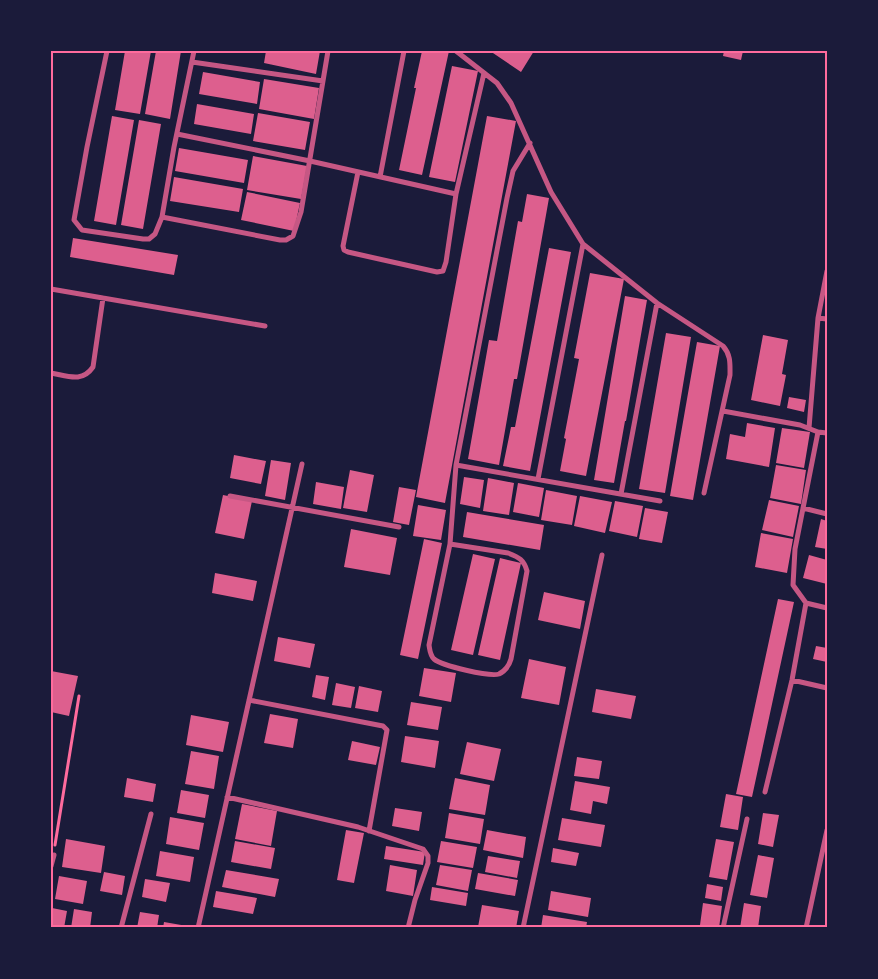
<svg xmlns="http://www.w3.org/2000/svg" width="878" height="979" font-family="'Open Sans',sans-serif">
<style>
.building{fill:#dd5f8e}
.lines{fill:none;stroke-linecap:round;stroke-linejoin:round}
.path{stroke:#ff6b9d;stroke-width:3}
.minor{stroke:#c65784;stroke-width:5}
.neatline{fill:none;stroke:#ff6b9d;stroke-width:2}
</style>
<rect width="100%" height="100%" fill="#1b1b3a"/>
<!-- building -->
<path class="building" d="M125 51H151L140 114 115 110Z
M156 51H181L170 119 145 114Z
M266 51H320L316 74 264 63Z
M422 51H449L422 175 399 170 416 88H414Z
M490 51H534L521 72Z
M724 51H743L741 60 723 56Z
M452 66 478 71 455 182 429 177Z
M203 72 260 82 257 104 199 94Z
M264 79 319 88 314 119 259 109Z
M197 104 254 114 251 134 194 124Z
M258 113 310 122 305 150 253 141Z
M112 116 134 120 116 225 94 221Z
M487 116 516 121 445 503 416 497Z
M139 120 161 124 143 229 121 225Z
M179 148 248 160 244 183 175 171Z
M253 156 307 166 301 199 247 190Z
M174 177 243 189 239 212 170 201Z
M247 192 300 203 294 231 241 220Z
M527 194 549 198 517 379H514L499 465 468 459 489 340 497 341 518 221 522 222Z
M73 238 178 255 174 275 70 257Z
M549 248 571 252 530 471 503 466 511 427H515Z
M590 273 624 279 586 476 560 471 566 439 564 438 579 359 574 358Z
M625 296 647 300 626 421H625L614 483 594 480Z
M666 333 691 337 665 493 639 489Z
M763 335 788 340 782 374 786 375 780 406 751 400Z
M697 342 720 346 693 500 670 496Z
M789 397 806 400 804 412 787 408Z
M747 423 775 428 769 467 726 459 730 434 745 437Z
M782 428 810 432 804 468 776 463Z
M234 455 266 461 261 484 230 478Z
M271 460 291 463 285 500 265 496Z
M776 465 806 470 801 504 770 498Z
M350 470 374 475 367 512 343 508Z
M464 477 484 480 480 508 460 504Z
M488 478 514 483 509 515 483 511Z
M316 482 344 487 341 509 313 504Z
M518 483 544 488 539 517 513 512Z
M399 487 416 490 409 525 393 522Z
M546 490 577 496 572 525 541 520Z
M223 495 252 501 244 539 215 533Z
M580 496 612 502 605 533 574 526Z
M769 500 799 506 793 537 762 530Z
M615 501 643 506 637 537 609 531Z
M418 505 446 510 441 540 413 536Z
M645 508 668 512 662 543 639 539Z
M467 512 544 525 540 550 463 537Z
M821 519 827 521V549L815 547Z
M351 529 397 538 390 575 344 567Z
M761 533 793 539 787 573 755 567Z
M424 539 442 543 418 659 400 655Z
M473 554 495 559 473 655 451 650Z
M809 555 827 560V584L803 578Z
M500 558 521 563 500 660 478 655Z
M215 573 257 581 253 601 212 593Z
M544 592 585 601 580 629 538 620Z
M778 599 794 602 752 797 736 794Z
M278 637 315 644 310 668 274 661Z
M816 646 827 648V662L813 659Z
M529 659 566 667 559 705 521 698Z
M424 668 456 673 451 702 419 696Z
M51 671 78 676 69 716 51 712Z
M316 675 329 677 325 700 312 697Z
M336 683 355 687 351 708 332 705Z
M359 686 382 691 378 712 355 708Z
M596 689 636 696 631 719 592 712Z
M411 702 442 707 438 730 407 725Z
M270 714 298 719 293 748 264 743Z
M191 715 229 722 223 752 186 745Z
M405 736 439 741 435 768 401 762Z
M352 741 380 747 376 765 348 760Z
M467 742 501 749 494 781 460 774Z
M191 751 219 756 214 789 185 784Z
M577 757 602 761 599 779 574 776Z
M127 778 156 784 153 802 124 797Z
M455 778 490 785 485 815 449 809Z
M575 781 610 787 607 804 593 801 591 814 570 810Z
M181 790 209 795 205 818 177 813Z
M726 794 743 797 738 830 720 827Z
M242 804 277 811 271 846 235 839Z
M395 808 422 812 419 831 392 826Z
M449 813 484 819 480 844 445 838Z
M763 813 779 815 773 847 758 844Z
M170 817 204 823 199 850 166 844Z
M562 818 605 825 601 847 558 840Z
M346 830 364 833 354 883 337 880Z
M487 830 526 837 523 858 483 850Z
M66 839 105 846 101 873 62 867Z
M716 839 734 842 727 880 709 877Z
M235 841 275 848 271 869 231 862Z
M441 841 477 847 473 868 437 862Z
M386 846 425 852 423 865 384 859Z
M553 848 579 853 576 866 551 862Z
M160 851 194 857 190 882 156 876Z
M758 855 774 858 767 898 750 895Z
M488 856 520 861 517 878 485 872Z
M390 865 417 870 413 896 386 891Z
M440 865 472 870 468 891 436 885Z
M226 870 279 879 275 897 222 887Z
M104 872 125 876 122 895 100 891Z
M478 873 518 880 515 896 475 889Z
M59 876 87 881 83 904 55 899Z
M145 879 170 883 166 902 142 897Z
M707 884 723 887 721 901 705 898Z
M432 887 468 893 466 906 430 900Z
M216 891 257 898 253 914 213 907Z
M551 891 591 898 588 917 548 910Z
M703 903 722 906 719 928 700 925Z
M744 903 761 906 758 928H740Z
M482 905 519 911 516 928 478 927Z
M52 908 67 911 64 928H51Z
M74 909 92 912 90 928H71Z
M140 912 159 915 157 928H137Z
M543 915 587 922 586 928H541Z
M164 922 187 926V928H163Z"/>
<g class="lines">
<!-- path -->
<path class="path" d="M55 845 79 696"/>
<!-- minor -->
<path class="minor" d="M107 51 87 147 74 220 82 230 143 239H149L155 234 162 217 174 147 194 51
M456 51 497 83 511 103 551 192 583 244 657 303 723 346C731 355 730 364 730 375L704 493
M192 62 323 81
M177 134 310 161 456 194
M358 172 343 246 344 250 348 252 437 272 443 271 446 262 456 194 484 73
M380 177 404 51
M162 217 280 240H286L293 236 301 212 328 51
M51 289 265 326
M818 318 827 271
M51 373C68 376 82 383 93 367L103 298
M723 411 800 425 818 432 827 433
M809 428 818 318 827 319
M818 432 795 549 793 585 806 603 827 608
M456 465 660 501
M538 479 583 244
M621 494 657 303
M230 496 399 527
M803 508 827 514
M450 544 508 553C519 557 524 560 527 571L511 659C509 666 505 671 499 674 490 677 442 666 434 659 430 655 430 651 429 645L450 544 456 465 507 198 513 171 530 143
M792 680 827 688
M249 700 383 726 387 730 369 831
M765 792 792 680 806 603
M227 797 358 827 423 849 428 856V863L415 900 408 928
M51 866 54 855
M121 928 151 814
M198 928 302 464
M523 928 602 555
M723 928 747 819
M806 928 827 830"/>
</g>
<!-- border -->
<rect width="878" height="979" fill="none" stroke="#1b1b3a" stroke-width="105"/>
<rect x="52" y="52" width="774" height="874" class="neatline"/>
</svg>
